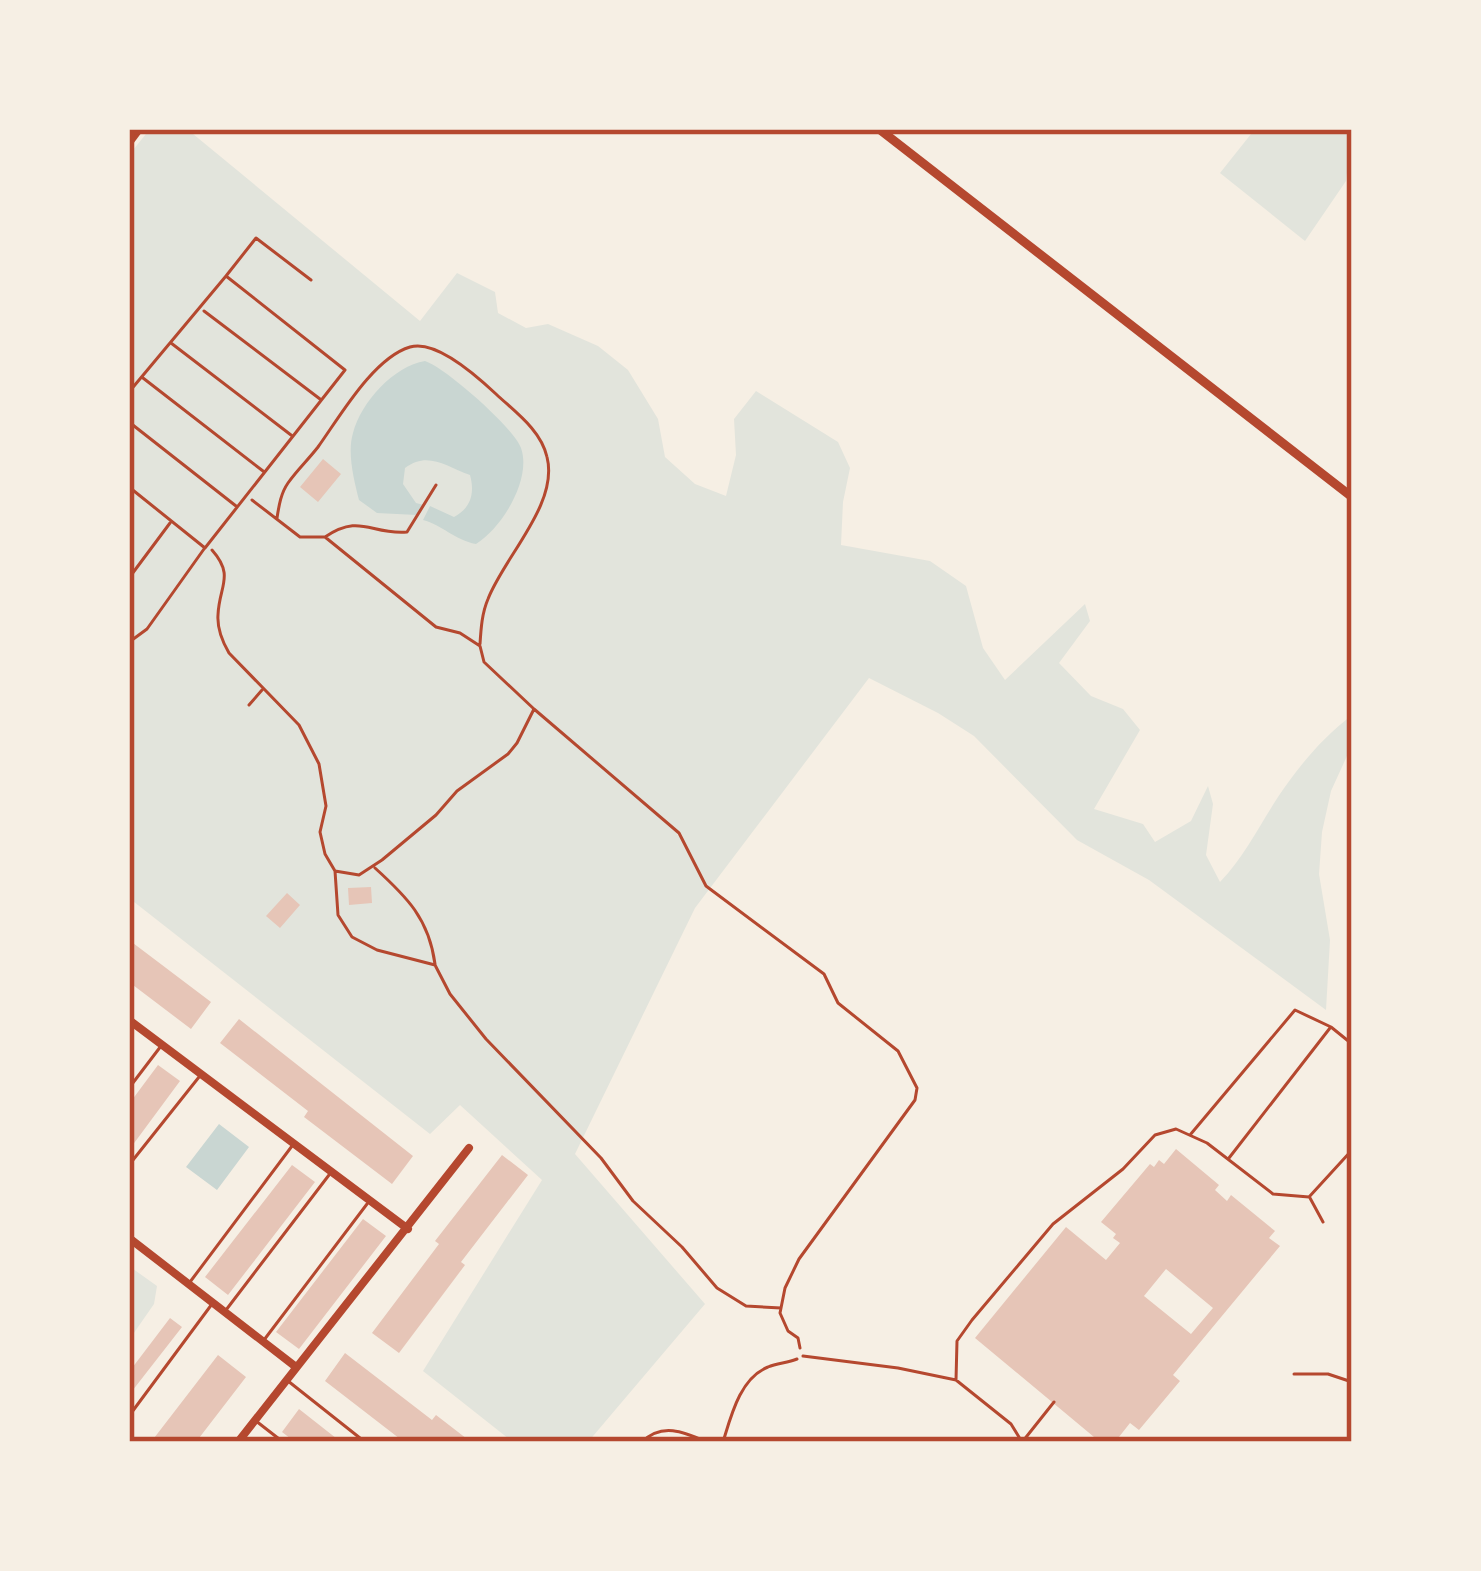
<svg xmlns="http://www.w3.org/2000/svg" width="1481" height="1571" font-family="Jost,sans-serif">
<style>
.green{fill:#e2e4dc}
.water{fill:#c9d6d2}
.building{fill:#e6c5b7;fill-rule:evenodd}
.lines{fill:none;stroke-linecap:round;stroke-linejoin:round}
.path{stroke:#b5482f;stroke-width:3}
.service{stroke:#b5482f;stroke-width:3}
.minor{stroke:#b5482f;stroke-width:8}
.tertiary{stroke:#b5482f;stroke-width:9}
.secondary{stroke:#b5482f;stroke-width:10}
.neatline{fill:none;stroke:#b5482f;stroke-width:4.5}
</style>
<rect width="100%" height="100%" fill="#f6efe4"/>
<!-- green -->
<path class="green" d="M150 129H187L420 321 457 273 495 292 498 313 526 328 548 324 598 346 628 370 658 419 665 457 695 484 726 496 736 455 734 419 756 391 838 442 850 468 843 502 841 545 930 561 966 586 983 648 1005 680 1085 604 1090 621 1059 663 1091 696 1123 709 1140 730 1094 809 1143 824 1155 842 1191 821 1208 786 1213 804 1206 855 1220 882C1245 856 1260 824 1280 794 1299 766 1323 737 1351 716L1352 745 1331 791 1322 832 1319 874 1330 940 1326 1010 1149 880 1077 840 974 736 938 713 869 678 695 908 575 1154 705 1304 588 1442H513L423 1371 542 1180 460 1105 430 1134 129 898V155Z
M1255 129H1352L1346 181 1305 241 1220 173Z
M129 1266 157 1286 154 1304 129 1340Z"/>
<!-- water -->
<path class="water" d="M425 361C446 368 514 428 521 448 532 479 502 528 476 544 455 540 442 525 423 520L430 506 454 517C471 508 475 493 470 475 445 466 428 451 405 468L403 484 416 503 424 505 417 515 377 513 359 500C354 480 347 453 353 433 361 402 394 366 425 361Z
M219 1124 249 1147 217 1190 186 1167Z"/>
<!-- building -->
<path class="building" d="M323 459 341 474 318 502 300 487Z
M371 887 372 903 349 905 348 888Z
M287 893 300 905 280 928 266 916Z
M129 940 211 1002 191 1029 129 982Z
M239 1019 413 1156 392 1184 304 1117 308 1111 220 1043Z
M158 1065 180 1081 129 1150V1104Z
M1176 1149 1219 1185 1215 1190 1227 1201 1231 1195 1275 1231 1269 1238 1280 1246 1173 1375 1180 1381 1139 1430 1130 1423 1115 1442H1100L975 1338 1066 1227 1106 1260 1120 1243 1113 1238 1116 1234 1101 1222 1150 1164 1154 1167 1159 1160 1164 1164ZM1166 1269 1213 1308 1191 1334 1144 1296Z
M502 1155 528 1175 461 1262 465 1265 399 1353 372 1333 439 1244 435 1241Z
M292 1165 315 1182 228 1295 205 1277Z
M363 1219 386 1236 299 1349 276 1332Z
M170 1318 182 1327 129 1395V1372Z
M345 1353 432 1420 436 1415 471 1442H404L325 1381Z
M218 1355 246 1377 196 1442H151Z
M299 1409 341 1442H295L282 1432Z"/>
<g class="lines">
<!-- path -->
<path class="path" d="M252 500 300 537H325L436 627 460 633 480 646 484 662 534 709 517 743 508 754 457 791 436 815 382 860 359 875 335 871
M277 518C279 505 281 493 288 483 297 470 308 460 318 447 339 418 373 358 410 347 436 339 478 377 496 394 515 412 541 430 547 457 559 504 504 557 488 599 482 613 481 628 480 644
M325 537C361 513 370 535 407 532L436 485
M212 550C235 576 219 586 218 615 217 629 222 641 229 653L299 725 319 764 326 806 320 832 325 854 335 871 338 915 352 937 377 950 435 965 450 994 486 1039 601 1158 633 1201 682 1247 717 1288 746 1306 781 1308
M249 705 262 690
M534 709 679 833 706 886 824 974 838 1003 898 1051 917 1088 915 1100 799 1259 785 1288 780 1313 788 1331 798 1338 800 1348
M375 868C407 897 429 919 435 964
M1294 1374H1328L1352 1382
M642 1442C662 1422 684 1432 707 1442
M723 1442C731 1416 740 1378 768 1367 777 1363 787 1363 797 1359"/>
<!-- service -->
<path class="service" d="M226 276 256 238 311 280
M204 311 320 399
M171 343 291 435
M143 378 263 471
M129 392 226 276 345 370 205 548 129 487
M129 422 236 506
M129 578 170 523
M129 639 132 640 147 629 204 549
M129 1088 161 1046
M1190 1135 1295 1010 1331 1027 1352 1044
M1229 1158 1330 1028
M129 1165 199 1077
M1310 1198 1323 1222
M190 1282 292 1146
M226 1310 329 1175
M264 1340 367 1204
M803 1356 898 1368 956 1380 1011 1424 1022 1442
M956 1380 957 1341 972 1320 1053 1224 1123 1169 1155 1135 1176 1129 1207 1143 1273 1194 1309 1197 1352 1150
M288 1381 365 1442
M129 1416 212 1304
M256 1421 283 1442
M1023 1441 1054 1402"/>
<!-- minor -->
<path class="minor" d="M129 1020 408 1229
M129 1238 296 1367
M238 1442 469 1148"/>
<!-- tertiary -->
<path class="tertiary" d="M879 129 1352 497"/>
<!-- secondary -->
<path class="secondary" d="M129 141 138 129"/>
</g>
<!-- border -->
<rect width="1481" height="1571" fill="none" stroke="#f6efe4" stroke-width="264"/>
<rect x="132" y="132" width="1217" height="1307" class="neatline"/>
</svg>
